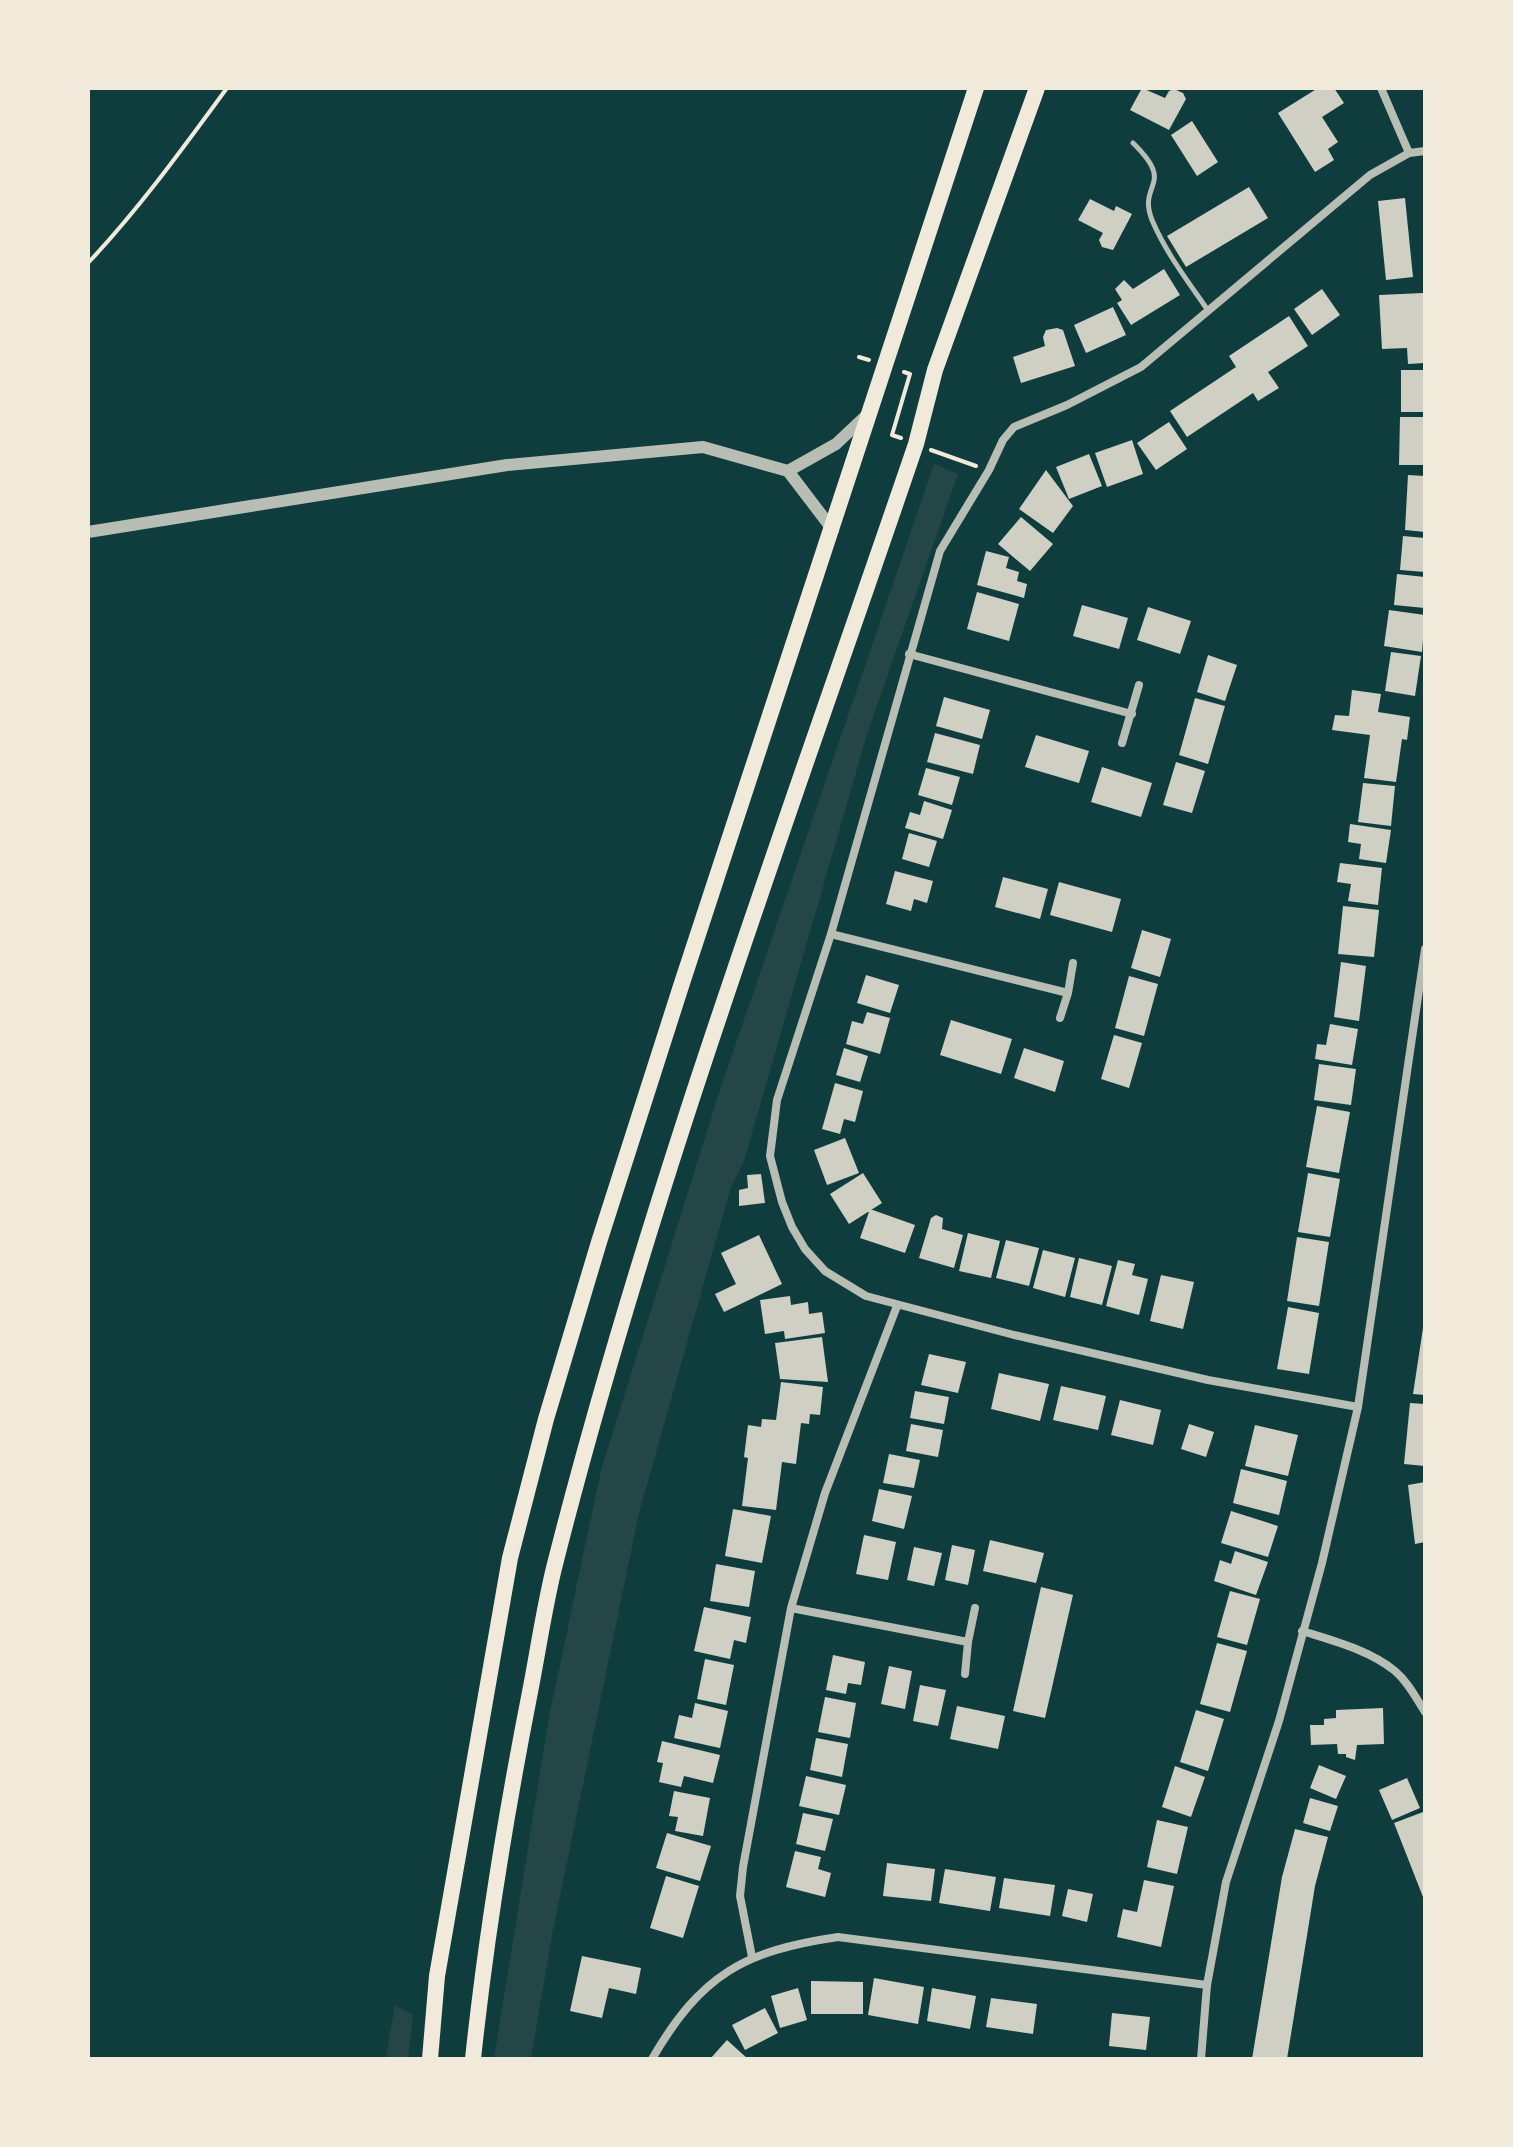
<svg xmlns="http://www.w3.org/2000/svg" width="1513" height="2147" font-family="'Sofia Sans Condensed',sans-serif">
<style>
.green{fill:#244646}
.building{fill:#cfcfc3}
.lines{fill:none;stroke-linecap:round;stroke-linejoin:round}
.path{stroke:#f1e9da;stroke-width:4}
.service{stroke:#b8beb3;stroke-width:5}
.minor{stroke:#b8beb3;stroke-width:8}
.tertiary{stroke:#b8beb3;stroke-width:12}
.trunk{stroke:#f1e9da;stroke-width:16}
</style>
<rect width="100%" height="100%" fill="#0f3d3e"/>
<!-- green -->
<path class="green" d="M934 464 958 474 867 734 744 1161 731 1187 639 1513 553 1930 531 2059H494L549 1717 601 1470 718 1096Z
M395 2005 413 2015 408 2059H386Z"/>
<!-- building -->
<path class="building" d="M1142 88 1165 98 1169 91 1174 89 1183 93 1186 99 1169 130 1130 110Z
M1318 88H1334L1344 103 1322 117 1338 142 1328 149 1334 160 1315 172 1278 113Z
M1192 121 1218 162 1197 176 1171 135Z
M1249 187 1268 218 1186 267 1167 236Z
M1405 198 1413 277 1386 280 1378 201Z
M1090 199 1114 211 1116 206 1132 214 1113 250 1102 247 1099 240 1103 233 1078 220Z
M1164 269 1180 295 1131 325 1117 303 1122 300 1115 289 1124 280 1133 289Z
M1322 289 1340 315 1312 335 1294 309Z
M1423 293 1425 363 1408 364 1407 348 1382 349 1379 295Z
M1113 307 1126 335 1086 353 1074 325Z
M1289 316 1308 346 1268 372 1279 388 1258 401 1253 393 1187 437 1170 411 1236 367 1229 356Z
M1057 328 1063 330 1075 366 1021 383 1013 357 1045 346 1043 337 1046 330Z
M1401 370H1425V412H1401Z
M1400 417H1425V465H1399Z
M1169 422 1187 449 1156 470 1137 443Z
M1132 440 1143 474 1107 487 1095 453Z
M1089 454 1102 486 1069 499 1056 467Z
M1046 470 1073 506 1053 533 1019 509Z
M1408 475 1425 476V532L1405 530Z
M1021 517 1053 544 1030 571 998 544Z
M1403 536 1425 538V572L1400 570Z
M986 551 1009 557 1006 568 1019 572 1017 581 1027 584 1024 598 977 585Z
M1397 574 1425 577V608L1394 605Z
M977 592 1019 604 1009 641 967 629Z
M1082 605 1128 618 1119 649 1073 636Z
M1148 607 1191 621 1180 654 1137 640Z
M1389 610 1425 615 1422 652 1384 646Z
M1391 652 1421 656 1415 696 1385 691Z
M1208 655 1237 665 1225 701 1197 692Z
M1352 690 1381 694 1378 712 1410 717 1407 740 1402 739 1396 782 1364 778 1370 735 1332 730 1335 715 1349 716Z
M944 697 990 710 982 739 936 726Z
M1195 698 1225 706 1208 764 1179 755Z
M935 733 980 745 973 774 927 762Z
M1036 735 1089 751 1079 783 1025 767Z
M1176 762 1205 771 1192 813 1163 805Z
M1102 767 1152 783 1141 817 1091 802Z
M926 768 960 777 952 805 918 795Z
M1363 783 1395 786 1391 826 1358 822Z
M924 801 952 810 943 839 905 828 910 812 920 815Z
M1350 824 1391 830 1386 863 1359 859 1361 844 1348 842Z
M909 833 937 841 929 867 902 859Z
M1340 863 1382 868 1378 905 1348 901 1351 884 1337 882Z
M895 871 933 881 927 903 914 899 911 911 886 904Z
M1003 877 1048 889 1040 919 995 907Z
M1059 882 1121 899 1112 932 1050 915Z
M1343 906 1379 910 1374 957 1338 954Z
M1142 930 1171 939 1160 977 1131 968Z
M1341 962 1366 966 1359 1021 1334 1017Z
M866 975 899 985 890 1013 857 1003Z
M1129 976 1158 984 1144 1036 1115 1028Z
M867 1012 890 1018 880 1054 846 1044 852 1021 863 1024Z
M951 1020 1012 1039 1001 1074 940 1055Z
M1330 1024 1358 1029 1352 1065 1315 1059 1317 1044 1326 1045Z
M1114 1035 1142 1043 1129 1088 1101 1079Z
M844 1048 868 1056 860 1082 836 1075Z
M1024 1048 1064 1061 1055 1092 1014 1078Z
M1319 1064 1356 1069 1351 1105 1314 1100Z
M835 1083 863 1091 855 1122 844 1119 840 1134 822 1129Z
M1317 1106 1350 1112 1339 1173 1306 1167Z
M845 1138 859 1173 827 1185 814 1150Z
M863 1173 882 1203 849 1224 830 1194Z
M1308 1173 1340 1179 1330 1237 1298 1232Z
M761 1174 765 1203 739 1206V1190L748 1188 747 1175Z
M870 1209 915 1225 905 1253 860 1238Z
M936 1215 943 1218 942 1229 963 1235 954 1268 919 1258 931 1218Z
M968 1233 1000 1241 991 1278 959 1271Z
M759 1235 782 1284 724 1312 715 1294 736 1284 721 1253Z
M1297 1237 1329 1242 1319 1306 1287 1301Z
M1006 1240 1039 1248 1029 1286 996 1278Z
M1043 1250 1075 1258 1065 1297 1033 1288Z
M1079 1258 1112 1266 1102 1305 1070 1297Z
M1118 1260 1135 1264 1132 1275 1148 1279 1139 1315 1106 1306Z
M1161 1275 1194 1282 1183 1329 1150 1321Z
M790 1296 791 1305 808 1302 809 1314 822 1312 825 1333 785 1339 784 1331 765 1334 760 1300Z
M1288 1307 1319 1313 1309 1374 1277 1369Z
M1423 1328H1425V1395L1413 1394Z
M822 1337 828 1382 780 1379 775 1343Z
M929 1354 966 1362 958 1393 921 1385Z
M999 1373 1049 1384 1040 1421 991 1409Z
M781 1382 823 1387 820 1415 810 1414 809 1424 801 1423 796 1464 782 1462 776 1510 742 1506 748 1458 744 1457 748 1425 761 1427 762 1419 776 1420Z
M1061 1386 1106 1396 1098 1430 1053 1420Z
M915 1391 949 1397 944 1424 910 1418Z
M1120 1400 1161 1410 1153 1445 1111 1435Z
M1410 1403 1425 1404V1466L1404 1464Z
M911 1424 943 1430 938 1457 906 1451Z
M1189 1424 1214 1432 1206 1457 1181 1449Z
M1255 1425 1298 1435 1288 1476 1245 1466Z
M889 1454 920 1460 914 1488 883 1483Z
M1241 1469 1287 1481 1279 1515 1233 1503Z
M1425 1482V1542L1415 1544 1408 1485Z
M879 1489 912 1496 904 1529 872 1521Z
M733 1509 771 1516 762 1563 725 1556Z
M1231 1511 1278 1526 1268 1557 1221 1543Z
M864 1535 896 1542 888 1580 856 1574Z
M990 1540 1044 1553 1036 1583 983 1571Z
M952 1545 975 1550 968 1585 945 1580Z
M914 1547 942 1553 934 1586 907 1580Z
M1235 1551 1268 1562 1256 1595 1214 1581 1220 1560 1231 1564Z
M716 1564 755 1571 749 1607 710 1601Z
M1041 1587 1073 1595 1045 1718 1013 1711Z
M1230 1591 1260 1599 1247 1645 1217 1637Z
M704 1607 751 1617 746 1643 734 1640 730 1659 694 1651Z
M1217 1643 1247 1651 1230 1712 1200 1704Z
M833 1655 865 1662 861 1685 848 1683 846 1694 826 1690Z
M705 1659 734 1665 726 1705 697 1699Z
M889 1666 912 1671 905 1709 881 1704Z
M920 1685 946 1690 938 1726 913 1721Z
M825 1697 856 1703 850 1738 818 1732Z
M695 1703 728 1711 720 1748 674 1738 679 1715 692 1718Z
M957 1706 1005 1716 998 1749 950 1739Z
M1383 1708 1384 1744 1357 1745 1355 1760 1346 1757V1754H1338L1337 1744 1311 1745 1310 1725H1324V1719L1336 1718V1710Z
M1196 1710 1224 1719 1208 1771 1180 1762Z
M816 1738 848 1744 842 1777 810 1770Z
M662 1741 720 1755 713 1783 684 1776 681 1787 659 1782 663 1763 657 1762Z
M1319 1765 1346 1776 1336 1799 1310 1788Z
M1175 1766 1205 1777 1191 1817 1162 1807Z
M806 1776 846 1785 839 1815 799 1806Z
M1407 1778 1420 1808 1392 1820 1379 1790Z
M674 1791 710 1798 703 1836 675 1831 678 1817 669 1816Z
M1310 1798 1338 1806 1330 1831 1303 1823Z
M1423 1812 1425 1816V1902L1394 1823Z
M803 1813 833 1819 825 1851 796 1844Z
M1157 1820 1188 1827 1177 1874 1147 1867Z
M1295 1829 1328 1837 1315 1886 1287 2059H1252L1282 1877Z
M667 1833 711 1846 700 1881 656 1868Z
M795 1851 821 1857 818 1869 831 1873 825 1897 786 1887Z
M887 1863 935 1869 931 1901 883 1896Z
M945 1869 996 1877 990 1911 939 1903Z
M666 1876 699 1886 683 1938 650 1928Z
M1004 1878 1055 1885 1050 1916 999 1908Z
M1144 1880 1174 1886 1161 1947 1117 1937 1123 1909 1137 1912Z
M1068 1889 1093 1894 1087 1922 1062 1916Z
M582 1956 641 1968 636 1994 609 1988 602 2018 570 2011Z
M874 1978 924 1987 918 2024 868 2015Z
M811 1981 863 1982V2014H811Z
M798 1988 807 2020 780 2028 771 1996Z
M932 1988 976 1996 970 2029 927 2021Z
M991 1998 1037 2004 1033 2034 986 2027Z
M765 2008 778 2033 745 2050 732 2025Z
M1112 2013 1150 2017 1146 2050 1109 2046Z
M727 2040 748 2059H710Z"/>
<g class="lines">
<!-- path -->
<path class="path" d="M88 263C139 209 183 148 227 88
M859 357 869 360
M901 438 892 435 910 374 904 372
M931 450 976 466"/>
<!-- service -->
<path class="service" d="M1133 143C1177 186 1137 182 1152 220 1166 253 1187 280 1207 309"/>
<!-- minor -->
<path class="minor" d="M1381 88 1409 153
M909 654 1132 714
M1122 743 1139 685
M831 934 1068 993 1073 963
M1060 1018 1068 993
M1358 1407 1208 1380 1014 1335 866 1296 825 1271 805 1249 792 1227 782 1202 770 1156 777 1100 831 934 940 551 989 470 1003 440 1014 427 1067 405 1141 367 1370 175 1409 153 1425 151
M791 1608 968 1642
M1302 1631C1334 1641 1369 1650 1395 1671 1408 1682 1416 1698 1425 1712
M965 1674 968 1642 975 1608
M752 1957 740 1896 743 1867 791 1608 825 1493 897 1306
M652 2059C701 1975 743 1951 838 1937L1207 1985
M1201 2059 1207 1985 1226 1882 1279 1721 1322 1563 1358 1407 1425 949"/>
<!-- tertiary -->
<path class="tertiary" d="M788 471 836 444 869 413
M88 532 507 465 703 447 788 471 833 530"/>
<!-- trunk -->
<path class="trunk" d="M430 2059 437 1976 510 1558 546 1419 599 1242 682 983 976 88
M473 2059C486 1936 506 1814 530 1692 538 1651 544 1609 554 1568 650 1188 790 814 916 444L935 370 1037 88"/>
</g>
<!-- border -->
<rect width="1513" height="2147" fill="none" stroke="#f1e9da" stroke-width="180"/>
</svg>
